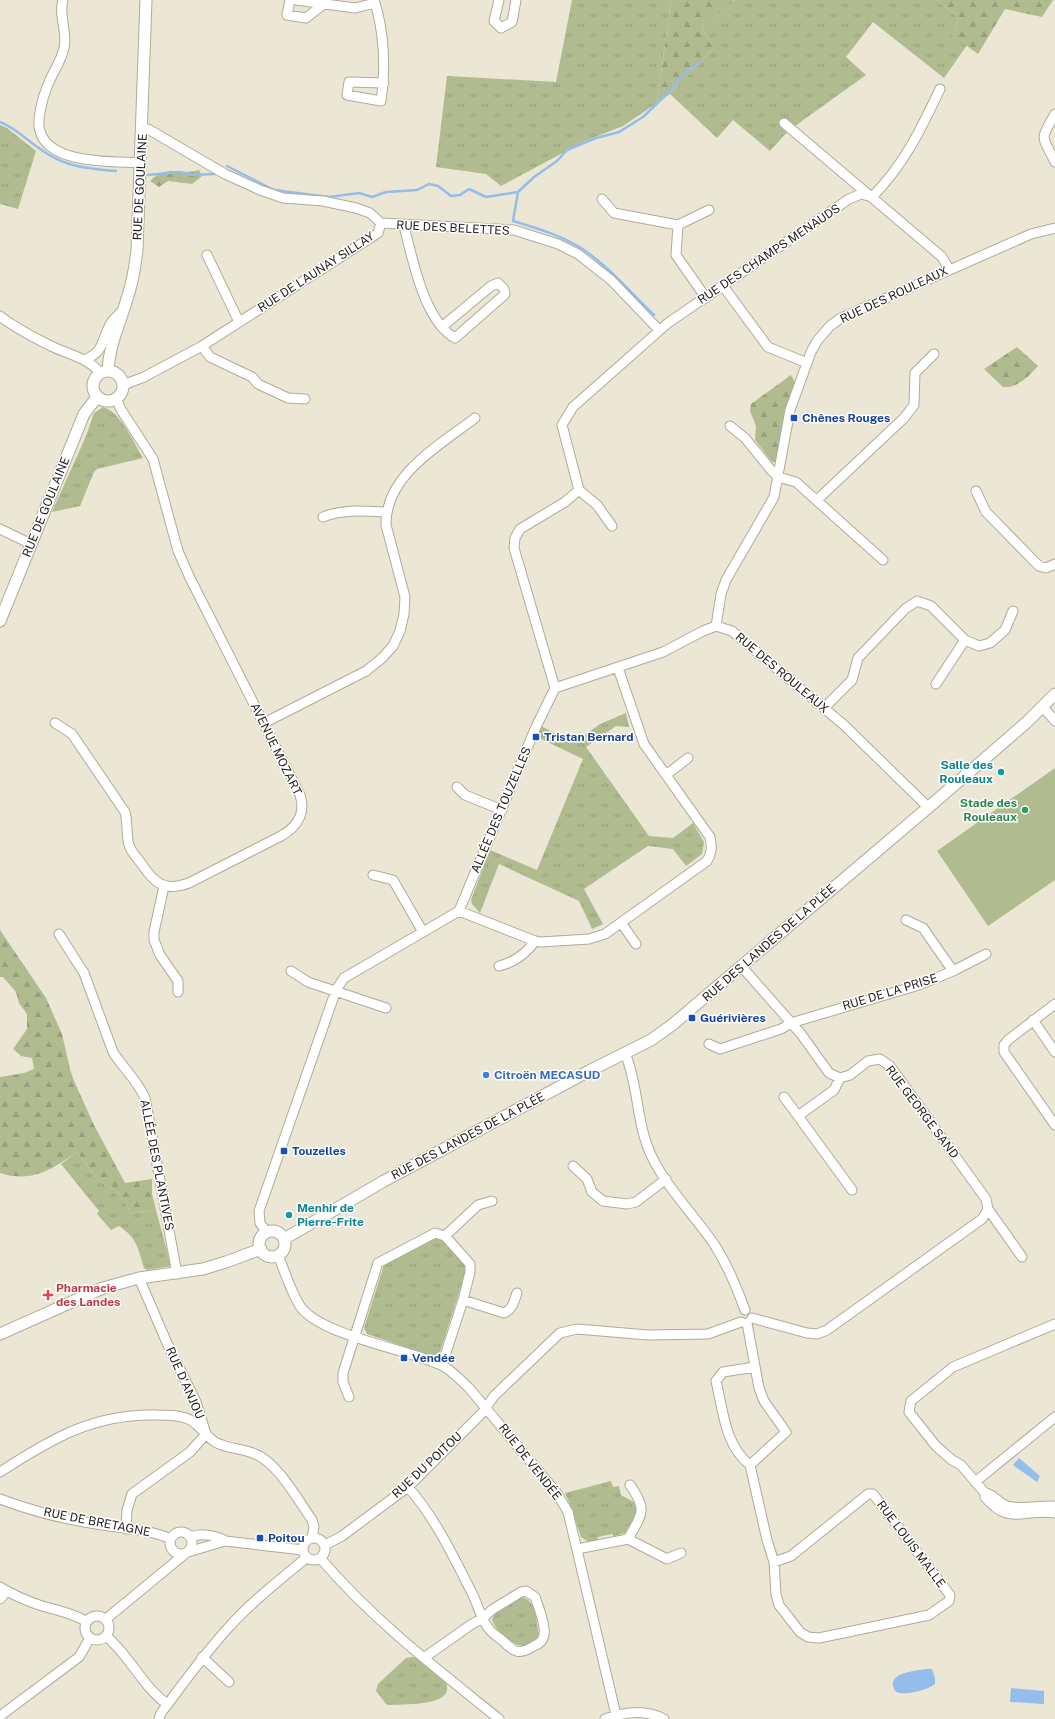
<svg xmlns="http://www.w3.org/2000/svg" width="1055" height="1719" font-family="'Public Sans',sans-serif">
<style>
.grass{fill:url(#grass-tufts)}
.forest{fill:url(#forest-firs)}
.pitch{fill:#b0bb90}
.water{fill:#94bdec}
.lines{fill:none;stroke-linecap:round;stroke-linejoin:round}
.stream{stroke:#94bdec;stroke-width:2.5}
.minor-casing{stroke:#afab99;stroke-width:11}
.tertiary-casing{stroke:#afab99;stroke-width:13}
.minor{stroke:#fff;stroke-width:9}
.tertiary{stroke:#fff;stroke-width:11}
.transit-dot{fill:#1a4fb4;stroke:#fff;stroke-width:1.5}
.culture-dot{fill:#0f9aa8;stroke:#fff;stroke-width:1.5}
.leisure-dot{fill:#2e9e5b;stroke:#fff;stroke-width:1.5}
.shop-dot{fill:#3f7fe0;stroke:#fff;stroke-width:1.5}
.health-dot{fill:#e0444e;stroke:#fff;stroke-width:1.5}
.labels{text-anchor:middle;stroke-width:3;stroke-linejoin:round;paint-order:stroke}
.street-label{font-size:12px;fill:#201f18;stroke:#fff}
.transit-label{font-size:12px;font-weight:bold;fill:#164399;stroke:#fff;text-anchor:start}
.culture-label{font-size:12px;font-weight:bold;fill:#0d838f;stroke:#fff;text-anchor:end}
.leisure-label{font-size:12px;font-weight:bold;fill:#27864d;stroke:#fff;text-anchor:end}
.shop-label{font-size:12px;font-weight:bold;fill:#366cbe;stroke:#fff;text-anchor:start}
.health-label{font-size:12px;font-weight:bold;fill:#be3a42;stroke:#fff;text-anchor:start}
</style>
<defs>
<pattern id="grass-tufts" width="24" height="20" patternUnits="userSpaceOnUse"><rect width="24" height="20" fill="#b0bb90"/><path d="M3 7l-1-3M5 7V3M7 7l1-3M15 17l-1-3M17 17v-4M19 17l1-3" fill="none" stroke="#97a07b"/></pattern>
<pattern id="forest-firs" width="22" height="20" patternUnits="userSpaceOnUse"><rect width="22" height="20" fill="#b0bb90"/><path d="M5 1l3.5 6h-7zM16 11l3.5 6h-7z" fill="#97a07b"/></pattern>
</defs>
<rect width="100%" height="100%" fill="#ebe7d4"/>
<!-- grass -->
<path class="grass" d="M572 0H671L657 103 623 126 585 141 501 186 486 174 436 167 447 76 556 82Z
M735 0H937L959 18 952 35 967 45 944 78 873 22 846 57 866 75 788 131 770 151 733 120 717 138 670 94 714 48 702 28Z
M0 125 7 128 36 151 18 209 0 204Z
M103 407C121 412 134 443 143 458L97 469 94 472 80 506 52 512 86 436 94 413Z
M626 713 629 727 616 726 586 747 649 836 673 838 693 823 704 842 702 854 686 866 673 849 648 846 584 889 603 924 592 929 579 901 499 864 480 913 472 904 471 900 490 850 537 870 583 759 537 737 541 726 574 743 600 724Z
M77 1152 98 1180 116 1191 123 1199 131 1213 156 1210 171 1266 147 1270 144 1268C138 1248 137 1238 119 1226L111 1230 97 1214 99 1211 61 1164Z
M435 1238 444 1240 468 1265 438 1358 367 1334 364 1328 384 1265Z
M611 1481 613 1487 619 1486 621 1495 634 1502 637 1512 625 1533 614 1536 612 1534 598 1537 597 1541 590 1543 581 1537 571 1507 565 1493Z
M522 1597C537 1601 536 1621 539 1634 529 1651 519 1648 505 1637 499 1631 494 1627 492 1619L495 1614Z
M412 1657 417 1658 445 1681C459 1707 403 1704 389 1705L386 1704 376 1691 378 1684 406 1658Z"/>
<!-- forest -->
<path class="forest" d="M671 0H735L702 28 714 48 670 94 657 103Z
M937 0H1053L1042 17 1005 9 978 54 952 35 959 18Z
M199 170 202 176 192 184 168 181 159 187 150 181C167 163 180 176 199 170Z
M1017 347 1038 366C1028 377 1018 388 1003 387L984 369Z
M791 375 796 384 777 462H772L755 440 756 426 750 411 751 404Z
M0 930 46 998 62 1034 70 1069 74 1081 94 1125 125 1183 152 1179V1194L156 1210 131 1213 123 1199 116 1191 98 1180 77 1152C51 1170 32 1183 0 1173V1077L24 1073 34 1069 32 1058 21 1056 13 1049 27 1029V1014L19 1003 16 992 3 977H0Z"/>
<!-- pitch -->
<path class="pitch" d="M1055 768V880L988 926 937 851Z"/>
<!-- water -->
<path class="water" d="M1019 1458 1040 1476 1037 1482 1013 1465Z
M926 1669H932L935 1678V1684C927 1690 906 1696 896 1692 883 1673 914 1671 926 1669Z
M1011 1688 1044 1691V1704L1010 1702Z"/>
<g class="lines">
<!-- stream -->
<path class="stream" d="M0 122C17 129 28 141 43 151 65 167 90 169 116 171
M227 166 274 190 329 197 359 193 372 197 386 192 417 190 429 184 438 186 451 196 460 195 469 189 486 197 518 192 513 221C537 228 563 236 584 250 610 268 632 294 654 315
M148 175 179 172 194 175 215 174
M518 192 534 177 557 161 567 150 596 138 619 132 643 117 674 87 681 76 700 62"/>
<!-- minor casing -->
<g class="minor-casing">
<path id="minor" d="M63 0C58 16 68 32 64 48 61 62 52 73 47 87 43 97 36 121 40 131 49 165 114 161 141 163
M290 0 287 15 306 18 324 4
M296 0 355 8 375 3
M374 0C384 29 386 70 381 101L347 95 349 82 384 83
M499 0 494 21 501 28 512 22 516 0
M1055 114C1039 141 1042 135 1055 162
M784 123 942 257 949 269
M143 129H148L225 174 260 190 283 198 323 201 356 208 370 213 381 223
M872 197C904 165 921 129 940 89
M602 199 614 213 678 225
M381 223 514 230 558 244 578 254 611 280 659 330
M404 226C412 257 424 321 455 338L503 296 505 294 504 289 498 283 491 286 443 326
M207 255 239 322
M723 286 768 347 807 363
M706 298 676 255 678 225 709 210
M0 316C14 327 35 338 51 346 67 354 89 358 100 373
M202 346 210 357 252 377 258 384 288 398 305 399
M84 360C105 352 101 340 111 323 114 319 118 315 122 311
M123 385 144 377 202 346 378 233 381 223
M730 426 745 438 771 470 778 477 796 482 883 560
M579 490 597 505 612 526
M976 491 986 512 1039 566 1046 568 1055 564
M817 500 904 418 914 405 915 373 934 354
M323 517C343 509 364 511 386 512
M0 529 31 544
M716 626 721 594 726 580 774 497 790 410 811 352 817 341 830 326 841 318 1031 234 1055 228
M716 626 732 631 844 725 929 808
M936 684 965 640
M555 688 663 652 703 631 716 626
M1043 707 1055 721
M824 708 852 680 858 658 905 609 917 601 931 606 965 640 979 646 990 643 1005 630 1013 611
M55 723 72 734 125 812C128 823 126 834 129 845 131 852 137 858 141 863 154 883 164 892 189 883L281 836C297 827 306 813 300 795L190 578 178 551 153 459 120 408 117 399
M264 723 366 671 381 659 393 646 400 631 404 614 405 597 386 525C385 475 440 445 475 418
M666 775 688 758
M457 787 465 795 502 810
M373 875 393 880 423 932
M164 886 154 932V940L160 955 178 981V992
M459 911 535 941 541 942 589 939 605 934 707 861C712 853 712 847 710 837L644 744 618 668
M906 920 923 928 953 971
M622 924 636 944
M59 934 84 973 113 1052C123 1068 137 1080 145 1098L177 1274
M499 966C515 962 526 954 535 941
M742 967 801 1034 829 1073 840 1078 850 1075 868 1061 880 1059 890 1066 986 1199 988 1209 982 1219 827 1330 817 1334 807 1333 752 1318
M291 971 308 982 386 1008
M1055 1004 1008 1040 1004 1045V1052L1055 1125
M1033 1020 1055 1052
M709 1044 720 1049 781 1029 791 1023 919 985 953 971 986 954
M625 1053C639 1086 636 1125 652 1157 667 1188 694 1215 714 1244 727 1264 737 1288 745 1310
M840 1078 834 1090 798 1116 852 1190
M784 1097 798 1116
M573 1166 587 1179 592 1192 603 1201 627 1204 636 1202 666 1179
M988 1209 1022 1257
M267 1233 260 1223 259 1211 336 990 344 978 459 911 535 729 555 688 514 548 515 538 520 529 565 502 579 490 562 425 573 407 668 323 849 199 861 194 872 197
M445 1236 478 1205 492 1201
M278 1255C285 1272 290 1290 300 1306 319 1335 407 1349 441 1365 452 1370 460 1380 469 1388L556 1492 568 1512 616 1715
M463 1300 504 1313C513 1309 514 1301 517 1293
M747 1323 759 1388 764 1401 786 1432 750 1465 767 1540 774 1562 776 1594 779 1605 800 1632 808 1637 819 1638 929 1615 949 1601 950 1595 873 1494H868L791 1556 774 1562
M1055 1324 953 1367 911 1401 909 1412 936 1446 952 1460 961 1465 985 1493V1497C1010 1527 1023 1508 1055 1513
M349 1397 343 1382V1373L378 1263 435 1233 445 1236 470 1264V1272L463 1300 442 1365
M750 1465C725 1446 723 1410 716 1381L723 1372 755 1367
M0 1472C51 1439 94 1413 157 1415 168 1415 183 1415 192 1421 201 1427 206 1436 215 1442 227 1449 242 1448 255 1454 277 1462 298 1500 312 1520L314 1527 312 1538
M975 1482 1055 1417
M408 1487C436 1519 453 1556 472 1593 478 1605 481 1619 489 1629 493 1634 498 1637 503 1641 515 1653 519 1655 534 1646 539 1644 543 1641 544 1635 546 1627 538 1605 535 1597L526 1591 521 1592 493 1609 483 1618 472 1624 425 1657
M985 1493C994 1494 998 1503 1007 1506 1022 1510 1039 1505 1055 1506
M0 1499C29 1510 59 1518 90 1523 117 1528 146 1528 171 1539
M126 1529 127 1510 132 1494 190 1452 206 1434 196 1402 167 1343 139 1278
M170 1543a11 11 0 1 1 22 0a11 11 0 1 1-22 0Z
M190 1537C200 1533 215 1535 224 1540
M303 1549a11 11 0 1 1 22 0a11 11 0 1 1-22 0Z
M628 1539C642 1514 648 1510 630 1485
M325 1545 342 1536 408 1487 483 1412 494 1396 560 1333 577 1329 648 1335 708 1334 741 1322
M577 1549 628 1539 667 1559 681 1553
M188 1552 225 1541 303 1550
M321 1559C373 1620 437 1669 499 1719
M0 1587C13 1595 27 1601 42 1606 60 1611 69 1612 86 1621
M0 1599 7 1591
M85 1628a12 12 0 1 1 24 0a12 12 0 1 1-24 0Z
M106 1619 186 1553
M106 1636C130 1656 142 1686 167 1704
M202 1657 229 1682
M0 1716 79 1657 90 1638
M159 1719 161 1713C183 1684 204 1654 229 1627 252 1601 280 1580 306 1558
M605 1719C624 1712 645 1709 664 1719"/>
</g>
<!-- tertiary casing -->
<g class="tertiary-casing">
<path id="tertiary" d="M93 386a15 15 0 1 1 30 0a15 15 0 1 1-30 0Z
M108 371C109 345 119 326 126 302 132 285 135 268 137 250L146 0
M0 621 84 414 97 397
M259 1244a13 13 0 1 1 26 0a13 13 0 1 1-26 0Z
M284 1239 384 1181 589 1071 651 1040 672 1025 930 806 1027 722 1055 694
M0 1334 103 1288 139 1278 203 1269 226 1262 261 1249"/>
</g>
<!-- minor -->
<use href="#minor" class="minor"/>
<!-- tertiary -->
<use href="#tertiary" class="tertiary"/>
</g>
<!-- markers -->
<g class="transit-dot">
<rect x="790" y="414" width="8" height="8" rx="2"/>
<rect x="532" y="733" width="8" height="8" rx="2"/>
<rect x="688" y="1014" width="8" height="8" rx="2"/>
<rect x="280" y="1147" width="8" height="8" rx="2"/>
<rect x="400" y="1354" width="8" height="8" rx="2"/>
<rect x="256" y="1534" width="8" height="8" rx="2"/>
</g>
<g class="culture-dot">
<circle cx="1001" cy="772" r="4"/>
<circle cx="289" cy="1215" r="4"/>
</g>
<circle class="leisure-dot" cx="1025" cy="810" r="4"/>
<circle class="shop-dot" cx="486" cy="1075" r="4"/>
<path class="health-dot" d="M46 1289h4v4h4v4h-4v4h-4v-4h-4v-4h4z"/>
<g class="labels">
<!-- street labels -->
<g class="street-label">
<text transform="translate(140 187) rotate(-87)" y="4">RUE DE GOULAINE</text>
<text transform="translate(453 228) rotate(3)" y="4">RUE DES BELETTES</text>
<text transform="translate(769 254) rotate(-34)" y="4">RUE DES CHAMPS MENAUDS</text>
<text transform="translate(316 272) rotate(-33)" y="4">RUE DE LAUNAY SILLAY</text>
<text transform="translate(894 295) rotate(-25)" y="4">RUE DES ROULEAUX</text>
<text transform="translate(46 507) rotate(-68)" y="4">RUE DE GOULAINE</text>
<text transform="translate(782 673) rotate(40)" y="4">RUE DES ROULEAUX</text>
<text transform="translate(276 749) rotate(64)" y="4">AVENUE MOZART</text>
<text transform="translate(501 810) rotate(-67)" y="4">ALLÉE DES TOUZELLES</text>
<text transform="translate(769 943) rotate(-41)" y="4">RUE DES LANDES DE LA PLÉE</text>
<text transform="translate(890 992) rotate(-17)" y="4">RUE DE LA PRISE</text>
<text transform="translate(922 1112) rotate(53)" y="4">RUE GEORGE SAND</text>
<text transform="translate(468 1136) rotate(-28)" y="4">RUE DES LANDES DE LA PLÉE</text>
<text transform="translate(157 1165) rotate(79)" y="4">ALLÉE DES PLANTIVES</text>
<text transform="translate(185 1383) rotate(66)" y="4">RUE D'ANJOU</text>
<text transform="translate(530 1462) rotate(52)" y="4">RUE DE VENDÉE</text>
<text transform="translate(427 1465) rotate(-43)" y="4">RUE DU POITOU</text>
<text transform="translate(97 1522) rotate(11)" y="4">RUE DE BRETAGNE</text>
<text transform="translate(911 1544) rotate(53)" y="4">RUE LOUIS MALLE</text>
</g>
<!-- transit labels -->
<g class="transit-label">
<text x="802" y="422">Chênes Rouges</text>
<text x="544" y="741">Tristan Bernard</text>
<text x="700" y="1022">Guérivières</text>
<text x="292" y="1155">Touzelles</text>
<text x="412" y="1362">Vendée</text>
<text x="268" y="1542">Poitou</text>
</g>
<!-- culture labels -->
<g class="culture-label">
<text x="993" y="769">Salle des<tspan x="993" dy="14">Rouleaux</tspan></text>
<text x="297" y="1212" text-anchor="start">Menhir de<tspan x="297" dy="14">Pierre-Frite</tspan></text>
</g>
<!-- leisure labels -->
<g class="leisure-label">
<text x="1017" y="807">Stade des<tspan x="1017" dy="14">Rouleaux</tspan></text>
</g>
<!-- shop labels -->
<g class="shop-label">
<text x="494" y="1079">Citroën MECASUD</text>
</g>
<!-- health labels -->
<g class="health-label">
<text x="56" y="1292">Pharmacie<tspan x="56" dy="14">des Landes</tspan></text>
</g>
</g>
</svg>
